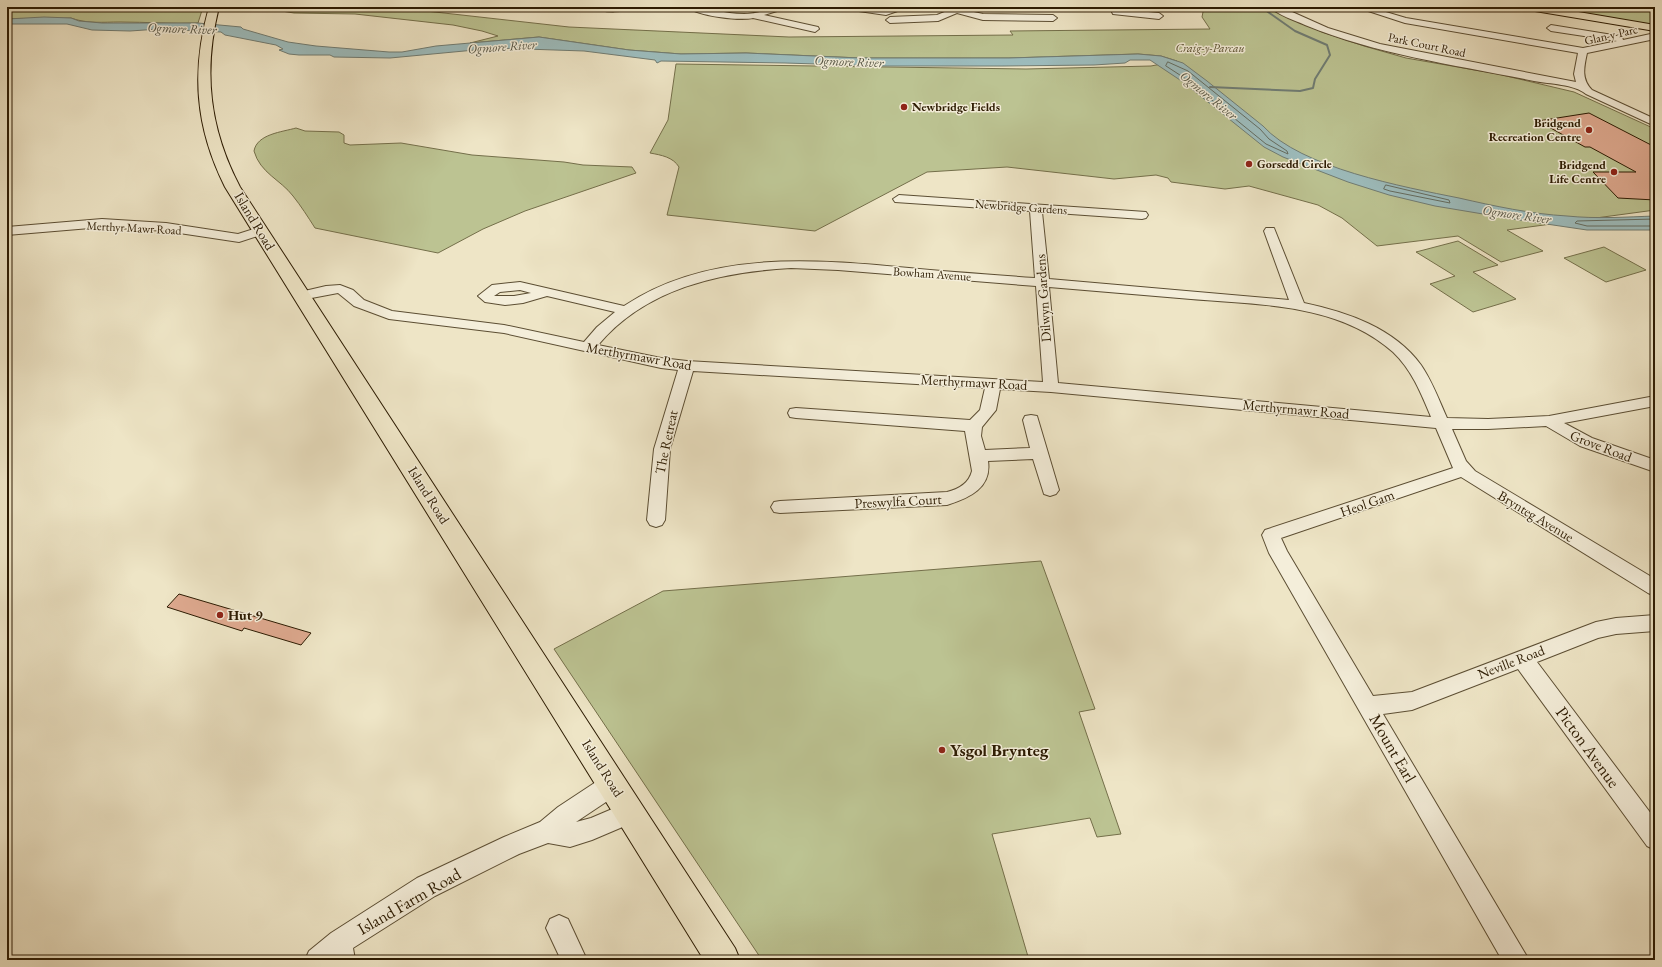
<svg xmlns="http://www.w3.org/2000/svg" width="1662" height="967" font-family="'EB Garamond',serif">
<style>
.green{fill:#bcc392;stroke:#746f4a}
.water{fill:#9dbdbe;stroke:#707c73}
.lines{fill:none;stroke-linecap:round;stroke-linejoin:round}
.shore{stroke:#646c60;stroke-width:1}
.stream{stroke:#707c73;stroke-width:2}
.building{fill:#dea98f;stroke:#2c1b02}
.minor-casing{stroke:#5c4e33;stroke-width:2}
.major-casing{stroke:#2c1b02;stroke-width:2}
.minor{fill:#f4eeda;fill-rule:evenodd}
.major{fill:#eee5c6;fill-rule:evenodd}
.poi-dot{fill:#8f2418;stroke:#f4eeda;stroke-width:1.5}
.labels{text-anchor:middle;stroke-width:3;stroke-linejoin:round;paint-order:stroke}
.far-street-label{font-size:12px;fill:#2c1b02;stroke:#f4eeda}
.far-park-label{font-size:12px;font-style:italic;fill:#574d2d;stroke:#f4eeda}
.far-poi-label{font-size:12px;font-weight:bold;fill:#2c1b02;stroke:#f4eeda;text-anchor:start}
.far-water-label{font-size:13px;font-style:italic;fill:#545444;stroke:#f4eeda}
.street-label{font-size:14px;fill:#2c1b02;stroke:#f4eeda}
.poi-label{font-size:14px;font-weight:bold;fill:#2c1b02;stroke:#f4eeda;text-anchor:start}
.near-street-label{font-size:17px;fill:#2c1b02;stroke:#f4eeda}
.near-poi-label{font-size:17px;font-weight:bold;fill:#2c1b02;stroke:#f4eeda;text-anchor:start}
</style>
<rect width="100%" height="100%" fill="#eee5c6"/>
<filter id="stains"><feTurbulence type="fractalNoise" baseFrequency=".005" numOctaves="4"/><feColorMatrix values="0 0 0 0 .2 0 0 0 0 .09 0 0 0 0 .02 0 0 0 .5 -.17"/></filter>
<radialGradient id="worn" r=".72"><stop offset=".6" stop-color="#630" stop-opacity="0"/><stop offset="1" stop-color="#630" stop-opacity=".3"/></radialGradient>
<!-- green -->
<path class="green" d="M7 7H63L62 10 90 7H203L198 23C172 24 146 22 120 22 103 22 87 24 71 18L7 19Z
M224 7H390L569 27 789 37 1013 35 1010 31 1210 29 1202 17 1204 7H1268L1322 32 1364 46 1406 58 1498 74 1574 92 1655 129V210L1507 230 1543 251 1501 262 1458 236 1377 246 1342 218 1318 205 1249 186 1225 189 1171 182 1168 178 1156 175 1114 179 1007 167 927 172 815 231 667 215 679 167C673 157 661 155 650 153L668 120 676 64 1026 69 1151 66 1177 61 1161 56 1138 54 1009 58H860L746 53 681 54 629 50 539 37 470 43 498 36 482 31 453 25 355 14 294 13 263 8 223 11Z
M1578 7 1655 9V25L1577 13Z
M296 128 305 131 339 132 344 135V143L350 145 401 143 472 155 564 162 583 165 632 167 636 173 525 211 483 229 438 253 315 228C308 217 301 206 293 196 281 180 260 173 254 151 257 134 282 132 296 128Z
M1458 241 1498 265 1473 272 1516 299 1473 312 1430 284 1455 276 1416 252Z
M1604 247 1646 270 1606 282 1564 258Z
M1041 561 1095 709 1079 712 1121 834 1097 837 1090 818 992 834 1029 960H762L554 649 663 591Z"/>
<!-- water -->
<path class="water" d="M44 17 71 18 79 21 102 23H198L241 27 243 29 288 42 316 46 389 52H402L436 46 539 37 629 50 681 54 746 53 860 58H1009L1138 54 1161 56 1183 63 1207 81 1263 126C1301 168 1404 187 1459 198 1494 206 1531 214 1567 216 1596 219 1626 217 1655 216V230H1587L1519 220 1435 206 1389 195 1348 182 1283 157 1264 147 1183 82 1150 60H1130L1125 63 1094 65 1003 66H882L785 63 661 61 657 63 655 60 584 51 496 48 390 58 334 57 330 55H299L289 54 279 50 283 49 276 45 225 35 221 32 159 29 130 31 92 30 67 24H7V19Z"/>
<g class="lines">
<!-- shore -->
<path class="shore" d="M1168 62 1188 71 1260 129 1269 139 1287 151 1288 154 1266 144 1186 79 1166 66Z
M1386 185 1449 200 1450 203 1390 191 1384 189Z
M1655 219 1577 221 1575 223 1587 226H1655"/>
<!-- stream -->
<path class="stream" d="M1210 87 1300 91 1313 88 1315 79 1330 55 1327 45 1295 31 1261 7"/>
</g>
<!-- building -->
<path class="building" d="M1589 113 1655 147V200L1618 198 1593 172H1636L1590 147H1585L1538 121Z
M179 594 311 633 301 645 244 628 242 631 167 607Z"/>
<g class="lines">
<!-- minor casing -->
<g class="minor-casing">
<path id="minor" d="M595 7H637L636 9C626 11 602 14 595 7Z
M688 7C707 7 724 14 744 14 758 14 773 7 790 7L764 15 818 27 819 29 815 32 753 18C740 21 697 16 688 7Z
M848 7 886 9 895 7H909L886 15 852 10Z
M936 7H951L983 14 1053 15 1057 18 1053 21 983 20 957 13 938 21 890 23 886 20 890 17 937 15 947 11Z
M1270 7H1281L1328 28 1380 44 1576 82 1574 74 1578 53 1405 23 1356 7H1369L1406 18 1583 48 1617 41 1551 31 1547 28 1551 25 1619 36 1622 37 1623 40 1655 33V39L1587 53C1584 67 1581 79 1592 90L1655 119V126L1586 94C1574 84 1550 84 1534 81 1457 65 1378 55 1305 25 1294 20 1278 15 1270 7Z
M1116 9 1159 13 1163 16 1159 19 1113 14 1112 12Z
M899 195 1146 212 1148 215 1146 218 1142 219 1042 212 1049 279 1289 300 1264 231 1266 228H1274L1304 303C1347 312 1394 328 1421 365 1432 381 1439 400 1447 418L1488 419 1549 416 1655 396V406L1564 423 1592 438 1655 460V472L1580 446 1546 426 1488 429H1452L1466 461 1475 471 1655 579V596L1648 593 1461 477 1281 538 1287 551 1373 696 1412 692 1596 622 1616 618 1655 615V631L1616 634 1598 638 1537 662 1655 819V850L1647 846 1518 669 1412 710 1383 714 1529 960H1502L1269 553 1262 535 1265 530 1453 468 1436 428 1051 392 1000 389 996 410 982 427 981 436 985 450 1030 448 1023 420 1025 416 1031 415 1037 416 1059 490 1056 494 1050 496 1044 494 1033 459 988 461C992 488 969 498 947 505L780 513 774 512 771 507 774 502 780 501 947 492C959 489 969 483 972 471L965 431 796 418 790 417 788 413 790 409 796 408 970 420 980 410 985 388 693 371 670 449 665 520 662 525 656 527 650 525 647 520 654 449 678 370 661 368 504 333 389 319 354 306 338 293 301 300 296 299 294 296 296 293 326 286 340 285 353 290 364 300 392 311 504 325 584 342 597 327 615 312 547 296 523 303 505 305 485 302 478 296 492 285 520 282 624 306C708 250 813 259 909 268 951 272 993 275 1035 278L1030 211 895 202 893 199ZM791 268 838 270 1036 286 1043 382 687 361 661 358 598 345C646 288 720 272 791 268ZM1049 287C1097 291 1144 295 1191 299 1260 305 1338 303 1393 352 1412 370 1421 393 1431 417L1058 383ZM520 290 531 293 514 296H494L500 292Z
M102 219 166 223 238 234 260 227 266 231 264 234 239 242 166 231 102 227 7 235V227Z
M613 773 621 776 624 784 621 792 576 822 591 818 631 801 639 804 642 812 639 820 592 840 570 847 548 843 519 854 435 896 353 948 355 960H305L309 951 331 933 417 878 504 837 540 822 558 807 605 776Z
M559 915 568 919 587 960H561L546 928 550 919Z"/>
</g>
<!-- major casing -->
<g class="major-casing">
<path id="major" d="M209 7H219C203 71 209 128 240 187L735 948 740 960H704L225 187C195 127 191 71 209 7Z
M1524 7H1549L1655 25V31L1529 10Z"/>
</g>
<!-- minor -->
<use href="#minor" class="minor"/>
<!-- major -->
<use href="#major" class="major"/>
</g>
<!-- markers -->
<g class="poi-dot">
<circle cx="904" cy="107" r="4"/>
<circle cx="1589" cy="130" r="4"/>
<circle cx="1249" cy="164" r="4"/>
<circle cx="1614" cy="172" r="4"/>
<circle cx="220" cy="615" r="4"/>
<circle cx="942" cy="750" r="4"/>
</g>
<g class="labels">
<!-- far-street labels -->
<g class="far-street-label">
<text transform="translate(1611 35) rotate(-13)" y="4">Glan-y-Parc</text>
<text transform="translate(1427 45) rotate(12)" y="4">Park Court Road</text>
<text transform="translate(1021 207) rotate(4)" y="4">Newbridge Gardens</text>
<text transform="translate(134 228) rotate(3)" y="4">Merthyr Mawr Road</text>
<text transform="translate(932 274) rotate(4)" y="4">Bowham Avenue</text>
</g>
<!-- far-park labels -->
<g class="far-park-label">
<text x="1210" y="52">Craig-y-Parcau</text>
</g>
<!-- far-poi labels -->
<g class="far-poi-label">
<text x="912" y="111">Newbridge Fields</text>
<text x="1581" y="127" text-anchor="end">Bridgend<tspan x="1581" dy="14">Recreation Centre</tspan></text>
<text x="1257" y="168">Gorsedd Circle</text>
<text x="1606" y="169" text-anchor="end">Bridgend<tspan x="1606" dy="14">Life Centre</tspan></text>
</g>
<!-- far-water labels -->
<g class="far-water-label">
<text transform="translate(182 28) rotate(2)" y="5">Ogmore River</text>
<text transform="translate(502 46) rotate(-4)" y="5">Ogmore River</text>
<text transform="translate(849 61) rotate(2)" y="5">Ogmore River</text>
<text transform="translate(1209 95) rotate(39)" y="5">Ogmore River</text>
<text transform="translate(1517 214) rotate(8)" y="5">Ogmore River</text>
</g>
<!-- street labels -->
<g class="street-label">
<text transform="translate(255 221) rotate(59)" y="5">Island Road</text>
<text transform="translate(1043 298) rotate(-94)" y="5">Dilwyn Gardens</text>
<text transform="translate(639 356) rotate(10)" y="5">Merthyrmawr Road</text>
<text transform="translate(974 382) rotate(3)" y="5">Merthyrmawr Road</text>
<text transform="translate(1296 409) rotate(5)" y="5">Merthyrmawr Road</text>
<text transform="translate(666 442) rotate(-78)" y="5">The Retreat</text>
<text transform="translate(1601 446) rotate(21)" y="5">Grove Road</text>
<text transform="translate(429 495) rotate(58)" y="5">Island Road</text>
<text transform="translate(898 501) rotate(-3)" y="5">Preswylfa Court</text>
<text transform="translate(1367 503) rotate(-19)" y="5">Heol Gam</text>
<text transform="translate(1536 516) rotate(31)" y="5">Brynteg Avenue</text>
<text transform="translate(1511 662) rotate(-21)" y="5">Neville Road</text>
<text transform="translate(603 768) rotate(58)" y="5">Island Road</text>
</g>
<!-- poi labels -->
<g class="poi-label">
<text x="228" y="620">Hut 9</text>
</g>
<!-- near-street labels -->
<g class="near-street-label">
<text transform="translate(1588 747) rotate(54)" y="6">Picton Avenue</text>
<text transform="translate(1393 748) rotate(60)" y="6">Mount Earl</text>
<text transform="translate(409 901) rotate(-30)" y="6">Island Farm Road</text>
</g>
<!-- near-poi labels -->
<g class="near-poi-label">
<text x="950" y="756">Ysgol Brynteg</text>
</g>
</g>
<!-- margin -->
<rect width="1662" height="967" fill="none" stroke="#eee5c6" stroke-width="24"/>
<rect x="8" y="8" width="1646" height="951" fill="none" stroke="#2c1b02" stroke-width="2"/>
<rect x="12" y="12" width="1638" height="943" fill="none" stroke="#2c1b02"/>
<rect width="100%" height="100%" filter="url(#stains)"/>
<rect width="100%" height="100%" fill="url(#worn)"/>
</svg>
